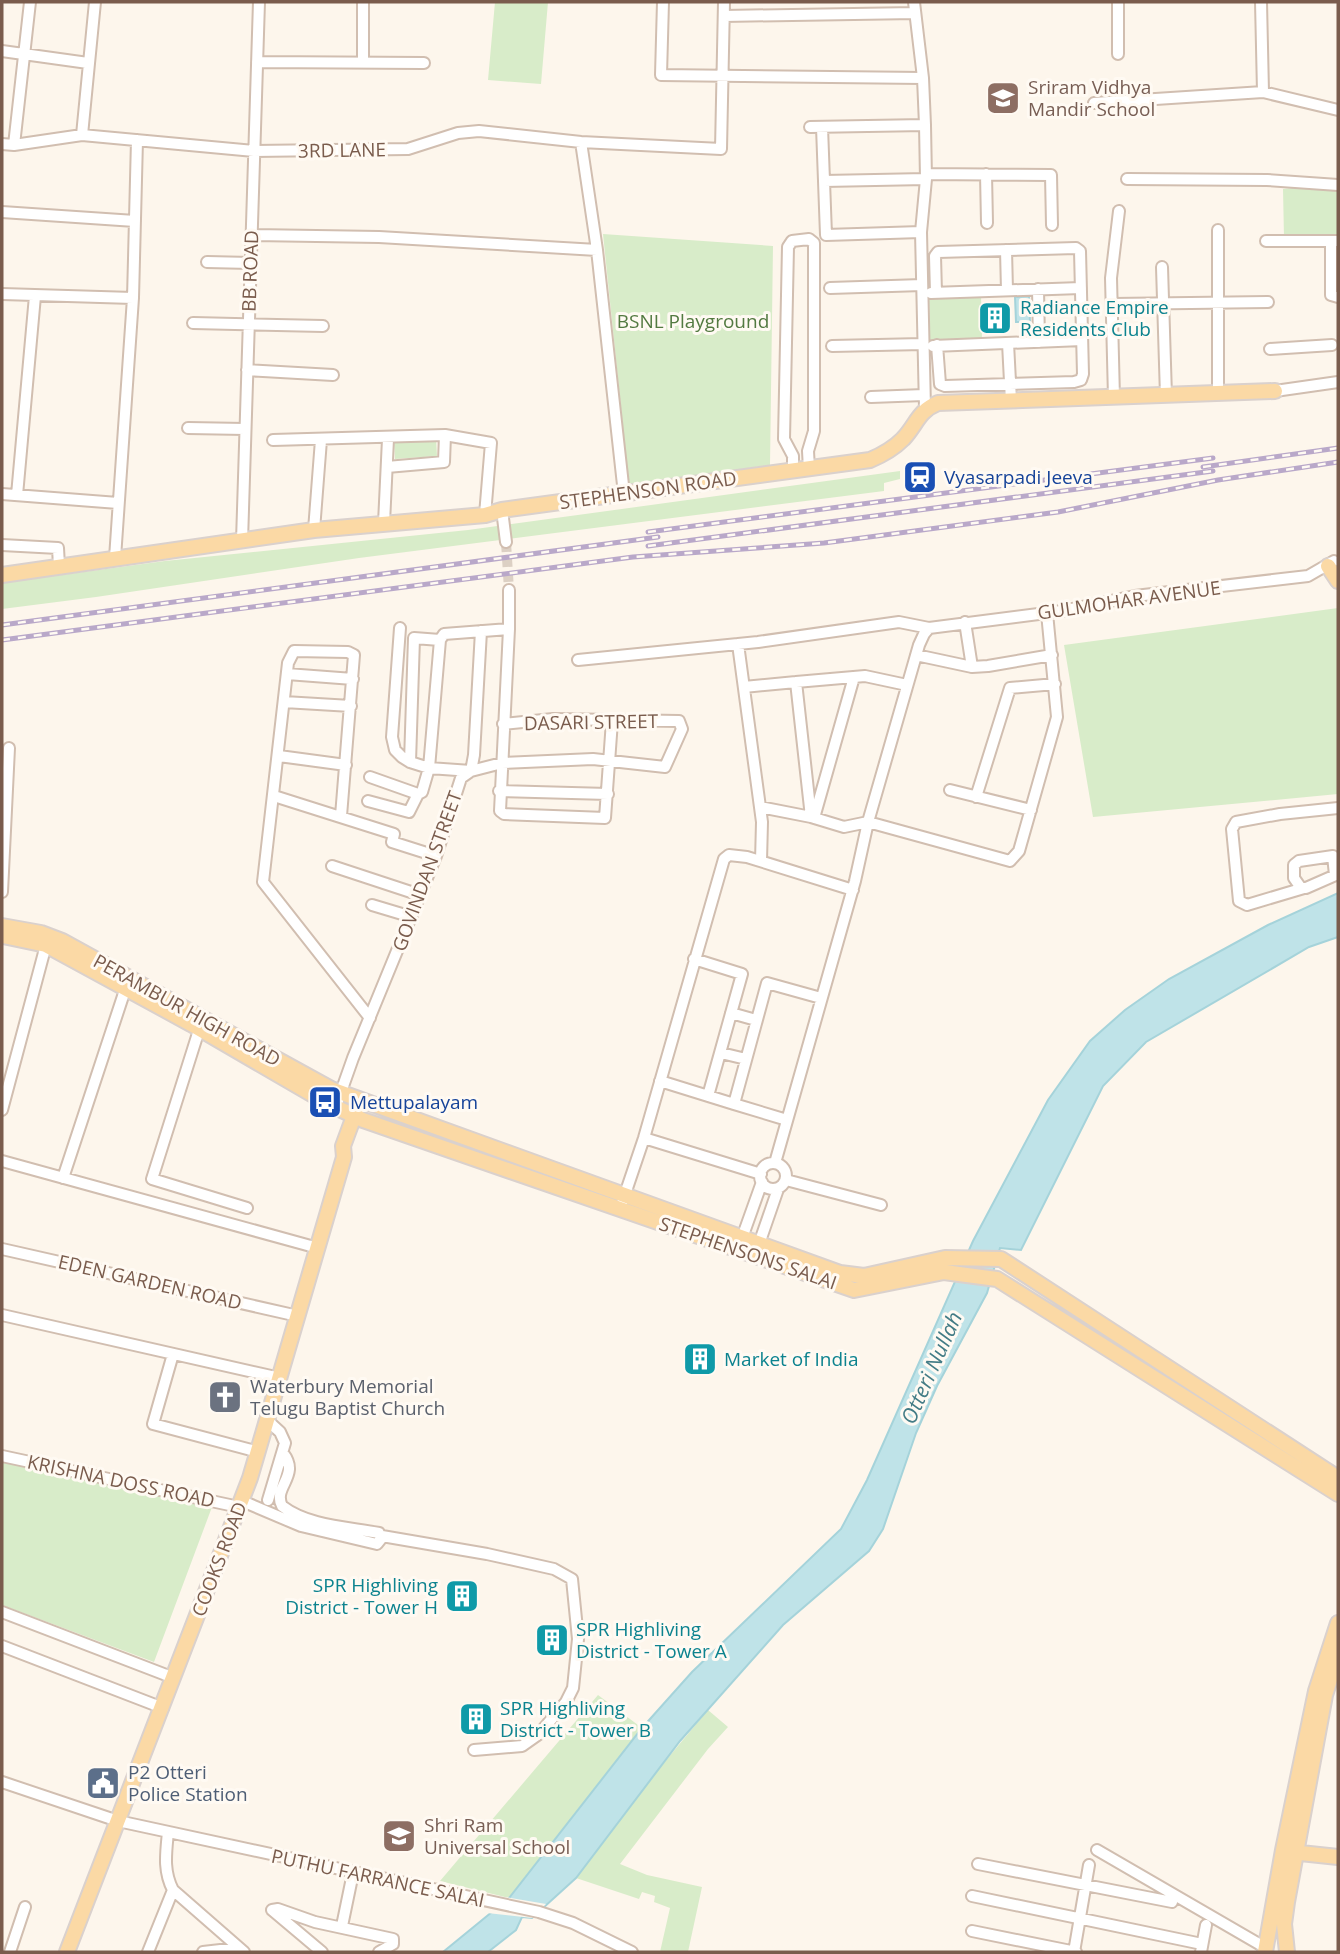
<svg xmlns="http://www.w3.org/2000/svg" width="1340" height="1954" font-family="'Open Sans',sans-serif">
<style>
.green{fill:#d8ecc9}
.water{fill:#bfe3e8;stroke:#a5d3da;stroke-width:2}
.pier{fill:#fdf6ec}
.lines{fill:none;stroke-linecap:round;stroke-linejoin:round}
.minor-tunnel{stroke:#dcd0c4;stroke-width:10;stroke-dasharray:10 5;stroke-linecap:butt}
.minor-casing{stroke:#d1beb0;stroke-width:14}
.major-casing{stroke:#dad1cd;stroke-width:18}
.minor{stroke:#fff;stroke-width:10}
.major{stroke:#fbd9a5;stroke-width:14}
.rail-casing{stroke:#b9a8c9;stroke-width:5}
.rail{stroke:#fffaf3;stroke-width:2.5;stroke-dasharray:8;stroke-linecap:butt}
.labels{text-anchor:middle;stroke-width:6;stroke-linejoin:round;paint-order:stroke}
.education-label{font-size:19px;fill:#785e54;stroke:#fffaf3;text-anchor:start}
.street-label{font-size:19px;fill:#7a5c4d;stroke:#fffaf3}
.culture-label{font-size:19px;fill:#0d838f;stroke:#fffaf3;text-anchor:start}
.park-label{font-size:19px;fill:#537a41;stroke:#fffaf3}
.transit-label{font-size:19px;fill:#164399;stroke:#fffaf3;text-anchor:start}
.worship-label{font-size:19px;fill:#5b616d;stroke:#fffaf3;text-anchor:start}
.service-label{font-size:19px;fill:#4e5e75;stroke:#fffaf3;text-anchor:start}
.water-label{font-size:21px;font-style:italic;fill:#437c86;stroke:#fffaf3}
</style>
<rect width="100%" height="100%" fill="#fdf6ec"/>
<!-- green -->
<path class="green" d="M495 2H548L541 84 488 80Z
M1301 187 1338 190V239L1284 238 1283 189Z
M603 234 773 246 770 465 629 485Z
M981 295 982 339 930 341 929 297Z
M436 438 437 456 395 459 394 440Z
M900 471V479L884 483V491L359 558 96 597 2 609V583L165 561 468 530Z
M1338 608V794L1093 817 1064 645Z
M2 1461 212 1507 154 1662 2 1605Z
M598 1695 642 1728 509 1898 440 1881Z
M708 1710 728 1727 708 1749 620 1864 647 1875 702 1887 688 1952H660L670 1908 654 1902 655 1896 642 1892 639 1899 576 1878 652 1777Z"/>
<!-- water -->
<path class="water" d="M1029 296 1030 322H1016L1015 297Z
M1338 893V937L1309 947 1146 1042 1103 1086 1021 1250 1000 1248 987 1293 937 1386 916 1433 883 1529 869 1551 783 1625 680 1741 576 1878 532 1918 522 1917 516 1930 488 1952H443L509 1898 642 1728 692 1672 841 1529 867 1480 973 1241 1048 1100 1090 1041 1125 1010 1169 979 1268 925Z"/>
<!-- pier -->
<path class="pier" d="M505 1897 546 1904 532 1918 487 1913Z"/>
<g class="lines">
<!-- minor-tunnel -->
<path class="minor-tunnel" d="M506 542 509 590"/>
<!-- minor casing -->
<g class="minor-casing">
<path id="minor" d="M663 2 661 75 923 78
M914 2 923 78 925 125 926 179 921 232 925 408
M1261 2 1263 92
M724 16 915 13
M2 51 88 63
M1118 54V2
M257 62 424 63
M363 63V2
M1094 103 1263 92 1338 110
M810 127 925 125
M822 127 826 235 921 232
M82 135 95 2
M581 142 597 250 624 494
M2 144 14 145 82 135 254 151 408 149 458 133 479 131 581 142 721 149 724 2
M14 145 30 2
M926 174 1051 175 1052 225
M986 174 987 223
M1127 179 1267 180 1338 185
M824 181 926 179
M2 212 135 221
M1218 230V394
M252 235 379 237 597 250
M1266 241H1338
M1331 241V295L1338 297
M1006 250 1007 290
M207 262 251 263
M1162 267 1166 396
M830 288 922 285
M1038 289 1039 342
M931 293 1081 288
M936 293 935 256 938 252 1076 248 1080 251 1083 374 1081 380 1074 382 945 386 940 384 937 345
M2 294 133 298
M1113 304 1268 302
M193 323 323 326
M1008 343 1011 401
M832 346 923 344
M933 346 1082 340
M1270 349 1332 345
M247 370 333 375
M1275 391 1338 382
M871 397 924 395
M1114 398 1111 278 1119 211
M188 428 245 429
M273 440 445 435 491 443 485 515
M387 467 444 462 445 435
M793 470V456L784 439 788 247 792 241 809 239 814 243V431L808 451 809 469
M2 494 118 503
M17 495 35 296
M502 510 506 542
M384 523 388 439
M314 530 321 440
M242 541 259 2
M2 545 58 548 59 566
M115 558 133 298 137 140
M509 590V629L500 811 504 814 605 818 612 721
M965 622 972 667
M400 628 392 737 395 750 402 757 410 762 429 768 471 771 502 763 593 759 665 767 682 729 679 721 553 719 503 724
M929 628 924 634 919 645 868 822 1010 861 1019 851 1057 717 1047 613
M738 644 762 822 761 861
M916 655 972 667 988 666 1052 655
M578 660 758 642 899 622 929 628 1062 611 1135 596 1308 576 1334 561
M287 674 353 679
M744 687 796 682
M284 702 351 706
M279 756 346 765
M410 762 414 638 440 640
M370 777 418 794
M950 790 1031 810
M499 791 608 794
M274 796 394 834 392 842 436 856
M976 797 1010 688 1055 684
M368 801 409 812 418 794 422 792 429 768 440 640 444 634 509 629
M760 807 811 817
M341 816 354 655 348 652 294 651 288 663 263 882 370 1018
M814 818 854 677
M332 866 420 895
M1335 875 1333 856 1299 861 1294 865V878L1301 888H1306L1338 874
M1304 888 1247 905 1239 901 1232 829 1236 822 1280 814 1338 808
M2 892 9 748
M372 905 412 917
M694 959 742 974 708 1096
M731 1013 756 1020
M199 1030 152 1179 247 1208
M721 1053 746 1059
M660 1081 734 1104
M336 1106 353 1058 436 856 461 778 471 771 474 755 481 631
M2 1110 46 945
M787 1120 734 1104 767 983 821 998
M644 1138 761 1174
M2 1161 318 1248
M775 1163 855 881 868 822 844 827 811 817 796 682 865 676 907 685
M760 1176a13 13 0 1 1 26 0a13 13 0 1 1-26 0Z
M63 1178 127 984
M786 1180 881 1205
M620 1209 644 1138 724 859 729 855 747 857 853 890
M742 1238 762 1182
M759 1244 778 1189
M2 1249 298 1316
M2 1315 280 1378
M173 1354 153 1424 259 1452
M268 1421 280 1432 285 1443 268 1500
M2 1456 239 1507
M242 1501 301 1526 377 1544 381 1539 379 1533C347 1527 308 1526 282 1506 272 1487 301 1476 283 1453
M382 1536 487 1554 554 1569 572 1579 578 1639 573 1688 566 1702 539 1734 522 1746 474 1750
M2 1612 174 1678
M2 1646 163 1708
M2 1782 118 1821 539 1912 573 1923 632 1952
M1097 1850 1266 1948
M978 1864 1172 1902
M173 1890 244 1952
M972 1896 1202 1944
M272 1910 278 1909 315 1922 393 1939V1944L379 1952
M272 1910 322 1952
M342 1926 353 1873
M972 1931 1076 1952
M10 1952 25 1907
M148 1952 173 1890C163 1871 166 1853 168 1832
M203 1952 238 1948
M1074 1952 1089 1865
M1201 1952 1206 1925"/>
</g>
<!-- major casing -->
<g class="major-casing">
<path id="major" d="M1328 566 1338 581
M2 575 314 530 485 515 502 510 870 460C882 455 893 449 903 439 917 424 918 411 938 403L1275 391
M2 926 41 933 62 941 331 1089 840 1273 864 1276 945 1258 1001 1259 1338 1478
M3 936 46 945 191 1024 327 1103 363 1120 854 1290 944 1272 997 1279 1338 1494
M1291 1852 1338 1857
M67 1952 250 1478 344 1157 343 1146 357 1108
M1265 1952 1283 1850 1316 1691 1338 1623
M1287 1952 1284 1924 1287 1902 1325 1695 1338 1655"/>
</g>
<!-- minor -->
<use href="#minor" class="minor"/>
<!-- major -->
<use href="#major" class="major"/>
<!-- rail casing -->
<g class="rail-casing">
<path id="rail" d="M1203 467 1338 448
M648 532 1213 458
M648 546 1213 471
M2 625 658 537
M2 640 633 557 824 543 1058 512 1218 480 1338 462"/>
</g>
<!-- rail -->
<use href="#rail" class="rail"/>
</g>
<!-- icons -->
<defs>
<g id="school-square" transform="scale(1.75)"><rect x="-9" y="-9" width="18" height="18" rx="4" fill="#8d6e63" stroke="#fffaf3"/><path d="M0-5L7-2L0 1L-7-2ZM-4 1L0 2.5L4 1V4Q0 6-4 4Z" fill="#fff"/></g>
<g id="building-square" transform="scale(1.75)"><rect x="-9" y="-9" width="18" height="18" rx="4" fill="#0f9aa8" stroke="#fffaf3"/><path d="M-4-6H4V6H1V3H-1V6H-4ZM-2.5-4.3h1.7v1.8h-1.7ZM.8-4.3h1.7v1.8H.8ZM-2.5-1h1.7V.8h-1.7ZM.8-1h1.7V.8H.8Z" fill="#fff"/></g>
<g id="station-square" transform="scale(1.75)"><rect x="-9" y="-9" width="18" height="18" rx="4" fill="#1a4fb4" stroke="#fffaf3"/><path d="M-3-6H3Q5-6 5-4V2Q5 4 3 4L4.5 6H3L1.5 4h-3L-3 6H-4.5L-3 4Q-5 4-5 2V-4Q-5-6-3-6ZM-3.5-4v3h7v-3ZM-3.5 1v1.5H-2V1ZM2 1v1.5H3.5V1Z" fill="#fff"/></g>
<g id="bus-square" transform="scale(1.75)"><rect x="-9" y="-9" width="18" height="18" rx="4" fill="#1a4fb4" stroke="#fffaf3"/><path d="M-5-6H5V4H4V6H2V4H-2V6H-4V4H-5ZM-3.5-4V0h7V-4ZM-3.5 1.2v1.5H-2V1.2ZM2 1.2v1.5H3.5V1.2Z" fill="#fff"/></g>
<g id="church-square" transform="scale(1.75)"><rect x="-9" y="-9" width="18" height="18" rx="4" fill="#6b7280" stroke="#fffaf3"/><path d="M-1.2-6h2.4v3.5h3.3v2.4h-3.3V6h-2.4V-.1h-3.3v-2.4h3.3Z" fill="#fff"/></g>
<g id="civic-square" transform="scale(1.75)"><rect x="-9" y="-9" width="18" height="18" rx="4" fill="#5c6f8a" stroke="#fffaf3"/><path d="M-.6-6.5H3V-4.5H.6V-3L4-1V1h2V6H-6V1h2V-1L-.6-3ZM-1.2 2.5V6h2.4V2.5Z" fill="#fff"/></g>
</defs>
<g fill-rule="evenodd">
<use href="#school-square" x="1003" y="98"/>
<use href="#building-square" x="995" y="318"/>
<use href="#station-square" x="920" y="477"/>
<use href="#bus-square" x="325" y="1102"/>
<use href="#building-square" x="700" y="1359"/>
<use href="#church-square" x="225" y="1397"/>
<use href="#building-square" x="462" y="1596"/>
<use href="#building-square" x="552" y="1640"/>
<use href="#building-square" x="476" y="1719"/>
<use href="#civic-square" x="103" y="1783"/>
<use href="#school-square" x="399" y="1836"/>
</g>
<g class="labels">
<!-- education labels -->
<g class="education-label">
<text x="1028" y="94">Sriram Vidhya<tspan x="1028" dy="22">Mandir School</tspan></text>
<text x="424" y="1832">Shri Ram<tspan x="424" dy="22">Universal School</tspan></text>
</g>
<!-- street labels -->
<g class="street-label">
<text transform="translate(342 150) rotate(-1)" y="7">3RD LANE</text>
<text transform="translate(250 271) rotate(-88)" y="7">BB ROAD</text>
<text transform="translate(648 490) rotate(-8)" y="7">STEPHENSON ROAD</text>
<text transform="translate(1129 600) rotate(-8)" y="7">GULMOHAR AVENUE</text>
<text transform="translate(591 722) rotate(-1)" y="7">DASARI STREET</text>
<text transform="translate(427 871) rotate(-70)" y="7">GOVINDAN STREET</text>
<text transform="translate(187 1010) rotate(29)" y="7">PERAMBUR HIGH ROAD</text>
<text transform="translate(748 1253) rotate(19)" y="7">STEPHENSONS SALAI</text>
<text transform="translate(150 1282) rotate(13)" y="7">EDEN GARDEN ROAD</text>
<text transform="translate(121 1481) rotate(12)" y="7">KRISHNA DOSS ROAD</text>
<text transform="translate(219 1559) rotate(-69)" y="7">COOKS ROAD</text>
<text transform="translate(378 1878) rotate(12)" y="7">PUTHU FARRANCE SALAI</text>
</g>
<!-- culture labels -->
<g class="culture-label">
<text x="1020" y="314">Radiance Empire<tspan x="1020" dy="22">Residents Club</tspan></text>
<text x="724" y="1366">Market of India</text>
<text x="438" y="1592" text-anchor="end">SPR Highliving<tspan x="438" dy="22">District - Tower H</tspan></text>
<text x="576" y="1636">SPR Highliving<tspan x="576" dy="22">District - Tower A</tspan></text>
<text x="500" y="1715">SPR Highliving<tspan x="500" dy="22">District - Tower B</tspan></text>
</g>
<!-- park labels -->
<g class="park-label">
<text x="693" y="328">BSNL Playground</text>
</g>
<!-- transit labels -->
<g class="transit-label">
<text x="944" y="484">Vyasarpadi Jeeva</text>
<text x="350" y="1109">Mettupalayam</text>
</g>
<!-- worship labels -->
<g class="worship-label">
<text x="250" y="1393">Waterbury Memorial<tspan x="250" dy="22">Telugu Baptist Church</tspan></text>
</g>
<!-- service labels -->
<g class="service-label">
<text x="128" y="1779">P2 Otteri<tspan x="128" dy="22">Police Station</tspan></text>
</g>
<!-- water labels -->
<g class="water-label">
<text transform="translate(932 1368) rotate(-66)" y="7">Otteri Nullah</text>
</g>
</g>
<!-- border -->
<rect width="1340" height="1954" fill="none" stroke="#7a5c4d" stroke-width="7"/>
</svg>
